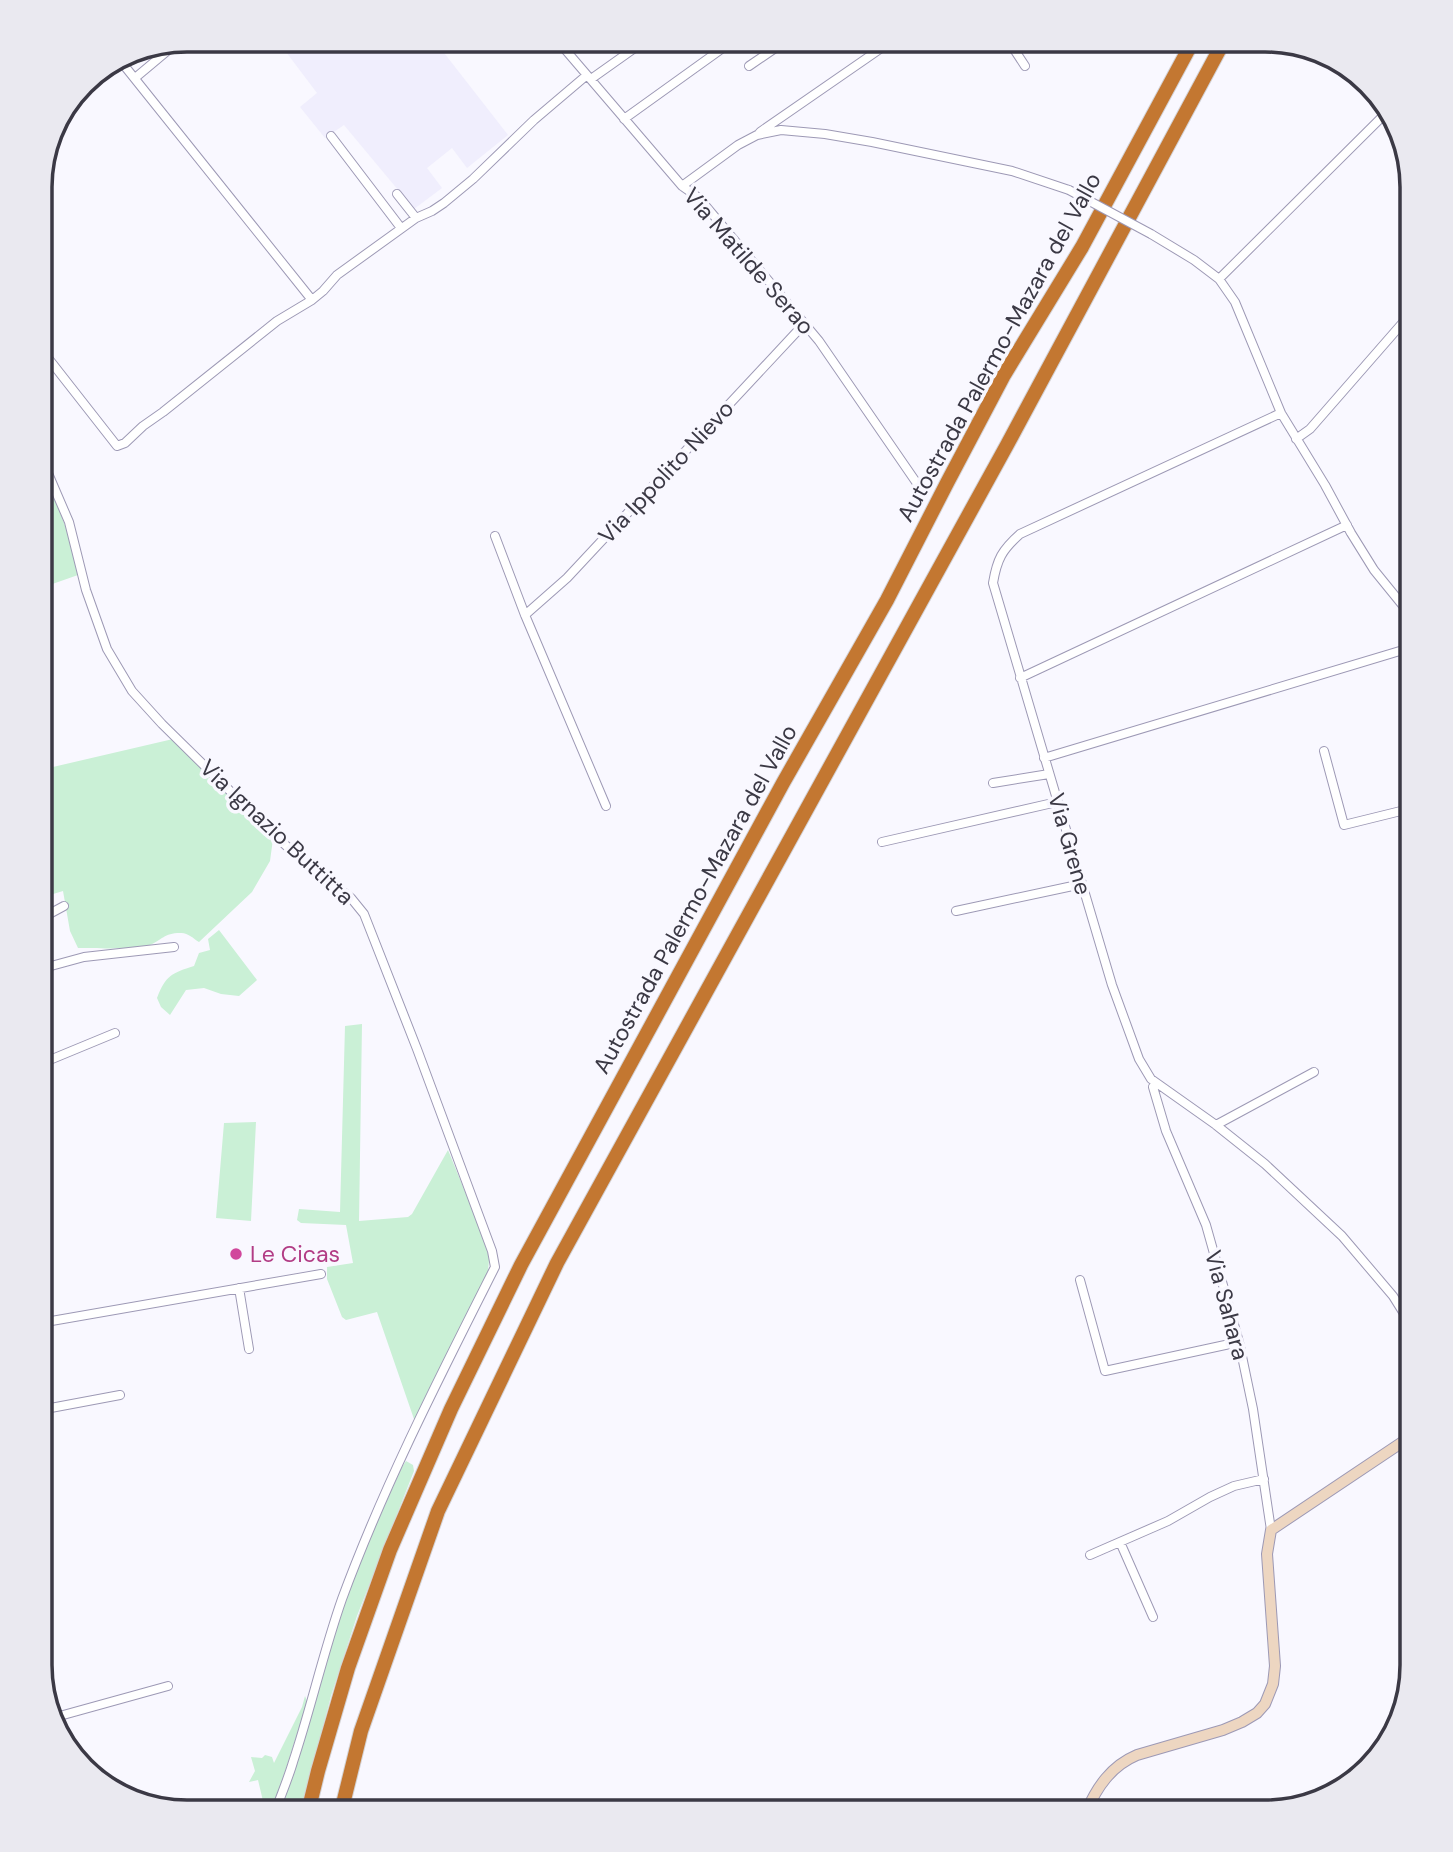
<svg xmlns="http://www.w3.org/2000/svg" width="1453" height="1852" font-family="'DM Sans',sans-serif">
<style>
.built{fill:#f0eefd}
.green{fill:#caf0d6}
.lines{fill:none;stroke-linecap:round;stroke-linejoin:round}
.street-casing{stroke:#9d99b5;stroke-width:10}
.secondary-casing{stroke:#9d99b5;stroke-width:12}
.highway-casing{stroke:#d4d3d6;stroke-width:16}
.street{stroke:#fff;stroke-width:8}
.secondary{stroke:#edd6c1;stroke-width:10}
.highway{stroke:#c37731;stroke-width:14}
.street-bridge-casing{stroke:#9d99b5;stroke-width:10;stroke-linecap:butt}
.street-bridge{stroke:#fff;stroke-width:8}
.hotel-dot{fill:#d1479c;stroke:#f9f8ff;stroke-width:2.5}
.labels{text-anchor:middle;stroke-width:7;stroke-linejoin:round;paint-order:stroke}
.street-label{font-size:23px;fill:#3b3945;stroke:#f9f8ff}
.hotel-label{font-size:23px;fill:#b23c85;stroke:#f9f8ff;text-anchor:start}
.rim{fill:none;stroke:#3b3945;stroke-width:3.5}
</style>
<rect width="100%" height="100%" fill="#f9f8ff"/>
<!-- built -->
<path class="built" d="M277 40H434L508 135 467 168 452 148 427 168 442 188 414 209 344 125 325 138 300 107 317 93Z"/>
<!-- green -->
<path class="green" d="M41 464 68 533 78 575 41 588Z
M173 739 270 835 273 839 270 861 252 892 199 942C193 938 187 932 180 933 164 933 162 940 150 945 135 950 95 948 78 948L70 931 63 891 40 898V770Z
M219 930 257 980 239 996 221 994 204 988 186 990 170 1015 161 1007 157 998C166 975 172 973 194 966L199 953 210 950 208 939Z
M362 1024 359 1221 408 1217 412 1214 448 1150 486 1243 489 1260 488 1271 482 1287 435 1377 415 1422 377 1312 346 1320 342 1317 327 1279V1267L353 1263 346 1225 301 1223 297 1220 299 1209 340 1212 345 1026Z
M256 1122 251 1221 216 1218 224 1123Z
M406 1461 413 1465 414 1471 357 1616 331 1696 301 1812H281C298 1757 313 1701 329 1646 348 1585 376 1525 402 1467Z
M305 1696 307 1701 306 1706 275 1803 272 1806 269 1800 263 1801 258 1780 249 1782 255 1771 251 1757 262 1758 265 1755 272 1757 274 1763 302 1707Z"/>
<g class="lines">
<!-- street casing -->
<g class="street-casing">
<path id="street" d="M557 40 682 186 699 198 819 341 916 482 919 489 916 495
M1008 40 1025 66
M119 59 312 300
M749 66 787 40
M135 78 178 42
M591 79 646 40
M624 119 734 40
M760 132 893 40
M331 136 401 228
M682 186 738 145 757 135 781 130 825 134 872 142 1012 171 1069 190
M397 194 416 218
M1151 234 1194 260 1219 279 1235 302 1281 413 1325 485 1351 533 1374 570 1413 618
M1219 279 1389 110
M41 349 117 446 125 443 143 426 163 412 277 321 312 300 323 291 337 275 416 218 432 211 444 203 473 179 534 120 587 75
M1281 413 1020 534C1002 550 997 559 993 583L1112 985 1139 1059 1151 1079 1216 1125 1265 1164 1342 1236 1393 1296 1403 1312 1413 1334
M1296 439 1310 429 1413 311
M41 457 69 522 86 590 107 649 132 691 162 724 281 841 304 862 351 898 364 914 417 1049 492 1251 495 1267C440 1376 384 1485 342 1599 323 1653 311 1708 293 1762 288 1779 281 1795 275 1812
M495 536 525 615 606 806
M525 615 567 578 804 324
M1020 678 1347 525
M1324 751 1344 825 1413 808
M1044 758 1413 647
M993 783 1049 774
M882 842 1057 802
M956 911 1082 884
M40 919 64 906
M40 969 84 957 174 947
M40 1064 115 1033
M1153 1087 1166 1131 1206 1225 1239 1342 1253 1409 1271 1530
M1216 1125 1314 1072
M40 1192 47 1229
M1080 1280 1105 1371 1239 1342
M239 1288 249 1349
M40 1323 321 1274
M40 1410 120 1395
M1120 1542 1153 1617
M1090 1555 1168 1521 1210 1497 1234 1486 1264 1479
M56 1717 168 1686"/>
</g>
<!-- secondary casing -->
<g class="secondary-casing">
<path id="secondary" d="M1086 1812C1097 1787 1111 1766 1137 1755L1223 1730 1242 1722 1257 1713 1265 1704 1273 1684 1275 1666 1267 1554 1271 1530 1413 1435"/>
</g>
<!-- highway casing -->
<g class="highway-casing">
<path id="highway" d="M308 1812 318 1771 348 1668 390 1550 451 1409 521 1265 783 783 887 600 947 483 1004 375 1082 247 1193 41
M341 1812 361 1731 438 1511 557 1263 1007 445 1224 41"/>
</g>
<!-- street -->
<use href="#street" class="street"/>
<!-- secondary -->
<use href="#secondary" class="secondary"/>
<!-- highway -->
<use href="#highway" class="highway"/>
<!-- street-bridge casing -->
<g class="street-bridge-casing">
<path id="street-bridge" d="M1069 190 1151 234"/>
</g>
<!-- street-bridge -->
<use href="#street-bridge" class="street-bridge"/>
</g>
<!-- markers -->
<circle class="hotel-dot" cx="236" cy="1254" r="7"/>
<g class="labels">
<!-- street labels -->
<g class="street-label">
<text transform="translate(749 261) rotate(49)" y="8">Via Matilde Serao</text>
<text transform="translate(999 347) rotate(-61)" y="8">Autostrada Palermo-Mazara del Vallo</text>
<text transform="translate(666 472) rotate(-47)" y="8">Via Ippolito Nievo</text>
<text transform="translate(277 832) rotate(43)" y="8">Via Ignazio Buttitta</text>
<text transform="translate(1070 844) rotate(74)" y="8">Via Grene</text>
<text transform="translate(695 899) rotate(-61)" y="8">Autostrada Palermo-Mazara del Vallo</text>
<text transform="translate(1227 1305) rotate(75)" y="8">Via Sahara</text>
</g>
<!-- hotel labels -->
<g class="hotel-label">
<text x="250" y="1262">Le Cicas</text>
</g>
</g>
<!-- crop -->
<path d="M0 0H1453V1852H0ZM187 52H1265A135 135 0 0 1 1400 187V1665A135 135 0 0 1 1265 1800H187A135 135 0 0 1 52 1665V187A135 135 0 0 1 187 52Z" fill="#eae9f0" fill-rule="evenodd"/>
<path class="rim" d="M187 52H1265A135 135 0 0 1 1400 187V1665A135 135 0 0 1 1265 1800H187A135 135 0 0 1 52 1665V187A135 135 0 0 1 187 52Z"/>
</svg>
